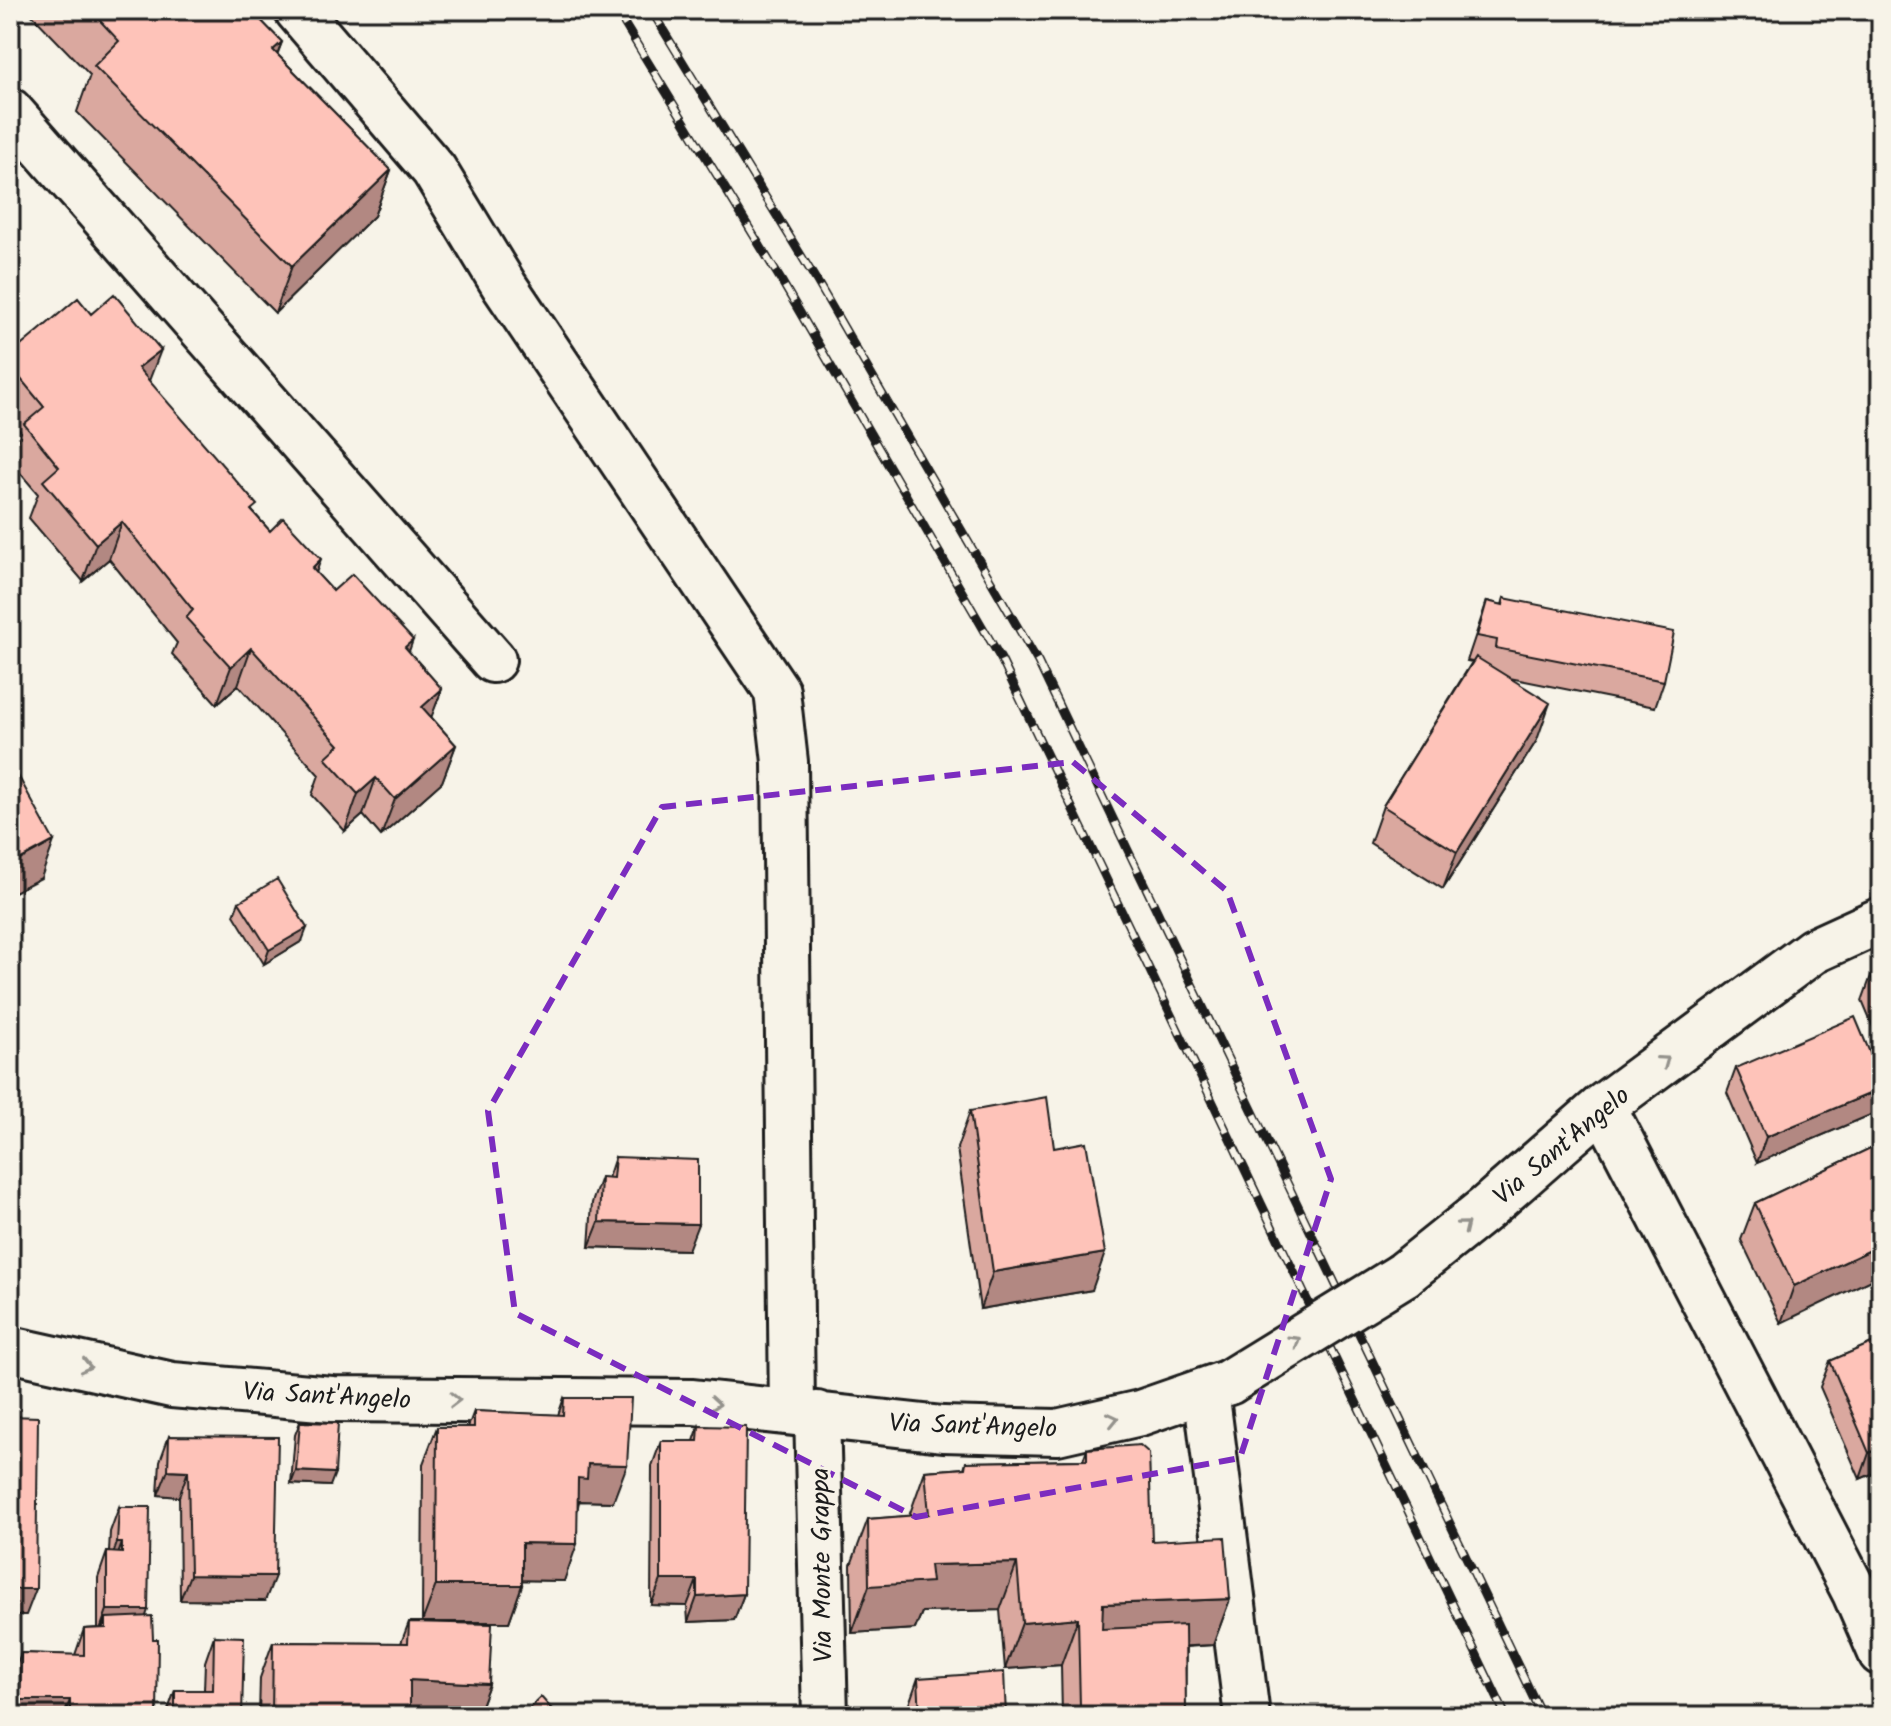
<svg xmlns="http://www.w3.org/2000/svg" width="1891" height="1726" font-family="Kalam,sans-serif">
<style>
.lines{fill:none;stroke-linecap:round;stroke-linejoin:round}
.minor-casing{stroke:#1c1c1c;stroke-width:50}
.minor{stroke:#f7f3e8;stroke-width:44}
.rail-casing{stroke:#1c1c1c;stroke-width:9}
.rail{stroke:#f7f3e8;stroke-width:6;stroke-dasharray:18;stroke-linecap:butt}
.minor-bridge-casing{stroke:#1c1c1c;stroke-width:50;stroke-linecap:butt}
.minor-bridge{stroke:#f7f3e8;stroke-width:44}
.wall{fill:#daa89f;stroke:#1c1c1c;stroke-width:2}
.shaded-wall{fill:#b28882;stroke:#1c1c1c;stroke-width:2}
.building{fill:#fec3b9;stroke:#1c1c1c;stroke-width:2}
.oneway{stroke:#94928c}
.marked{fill:none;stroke:#7b2cbf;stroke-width:6;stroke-dasharray:16 10;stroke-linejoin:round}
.labels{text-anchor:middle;stroke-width:6;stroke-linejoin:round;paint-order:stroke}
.street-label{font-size:26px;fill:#1c1c1c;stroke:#f7f3e8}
</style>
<rect width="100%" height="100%" fill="#f7f3e8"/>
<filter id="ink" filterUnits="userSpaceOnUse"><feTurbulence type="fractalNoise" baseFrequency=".0125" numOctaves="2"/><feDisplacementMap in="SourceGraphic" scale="16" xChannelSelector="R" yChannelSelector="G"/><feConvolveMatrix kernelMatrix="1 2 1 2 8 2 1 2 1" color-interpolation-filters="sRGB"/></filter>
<g filter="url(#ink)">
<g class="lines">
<!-- minor casing -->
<g class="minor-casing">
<path id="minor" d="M297 10 434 170 505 287 777 691 785 762 792 1411
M10 111 493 660
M1603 1106 1855 1593 1881 1653
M1403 1275 1484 1210 1603 1106 1813 951 1881 920
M10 1349 172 1385 332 1399 693 1402 943 1429 1057 1432 1140 1413 1229 1382
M1206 1390 1247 1716
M817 1414 825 1716"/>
</g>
<!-- minor -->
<use href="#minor" class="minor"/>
<!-- rail casing -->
<g class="rail-casing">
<path id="rail" d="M616 10 781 280 1001 659 1506 1716
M651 10 818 283 1038 662 1542 1716"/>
</g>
<!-- rail -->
<use href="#rail" class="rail"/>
<!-- minor-bridge casing -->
<g class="minor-bridge-casing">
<path id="minor-bridge" d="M1229 1382 1403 1275"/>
</g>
<!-- minor-bridge -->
<use href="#minor-bridge" class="minor-bridge"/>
</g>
<!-- wall -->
<path class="wall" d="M27 10H251L282 42 277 54 391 170 374 216 275 313 77 112 90 75Z
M91 314 149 381 254 513 270 531 316 573 333 591 409 652 442 689 431 717 456 745 442 782 381 836 363 815 345 831 312 795 319 775 238 685 217 704 172 654 177 643 109 559 83 581 29 518 38 494 10 461 21 432 10 419V355Z
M1504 598 1664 681 1655 707 1510 678 1537 740 1443 889 1370 843 1383 806 1472 662 1467 661 1487 601 1502 605Z
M239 902 302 941 264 964 234 915Z
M1881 971V1046L1862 1001 1871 976Z
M1736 1068 1875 1113 1757 1163 1727 1093Z
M970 1111 1054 1148 1092 1290 980 1309 957 1148Z
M1881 1143 1781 1323 1741 1240 1755 1203Z
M615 1157 688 1250 589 1247 592 1203 601 1177 608 1178Z
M1881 1339V1470L1860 1479 1820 1387 1830 1361Z
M564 1398 613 1502 579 1501 564 1581 522 1580V1585L509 1622H426L489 1684 477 1716H259L260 1678 273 1642 401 1643 409 1622H422L423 1464 437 1427H468L474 1411 558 1415Z
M300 1422 330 1486 291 1484 295 1435Z
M699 1426 744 1594 734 1620 688 1622 687 1606 651 1605 652 1466 661 1441H694Z
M169 1436 265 1601 180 1600 179 1497 158 1495 160 1461Z
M1087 1449 1152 1541 1230 1599 1213 1645 1186 1647 1185 1716H1062L1061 1665 1005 1669 1000 1610 922 1612 915 1629 852 1633 851 1565 868 1519 909 1516 925 1471 964 1468 966 1462 1083 1460Z
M119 1507 146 1617 157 1716H10V1683L21 1653 75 1655 84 1629 98 1628V1578L107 1552H109L110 1532Z
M214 1636 242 1716H166L175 1690H204L205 1662Z
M918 1678 1006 1716H910L909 1704Z"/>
<!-- shaded-wall -->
<path class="shaded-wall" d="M282 42 265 88 273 50Z
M391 170 374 216 275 313 292 266Z
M161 350 147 386 138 368Z
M122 522 109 559 83 581 96 544Z
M321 559 308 596 312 568Z
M413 640 400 677 405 647Z
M251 648 238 685 217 704 231 667Z
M442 689 428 726 422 707Z
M1550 703 1537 740 1443 889 1457 852Z
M456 745 442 782 381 836 395 799Z
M376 778 363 815 345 831 358 794Z
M54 841 41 878 10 894V865Z
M307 928 302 941 264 964 269 950Z
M1881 1089V1098L1875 1113 1757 1163 1766 1137Z
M599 1222 698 1224 688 1250 589 1247Z
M1881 1245V1275L1781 1323 1794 1286Z
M1105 1253 1092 1290 980 1309 993 1272Z
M1881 1448V1470L1860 1479 1869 1453Z
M588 1464 627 1465 613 1502 579 1501 574 1516 578 1478Z
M168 1470 188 1471 179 1497 158 1495Z
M296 1471 335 1473 330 1486 291 1484Z
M117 1543H122L113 1569H108Z
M522 1543 577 1544 564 1581 509 1580Z
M1017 1563 1000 1610 922 1612 915 1629 852 1633 869 1586 930 1565Z
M190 1575 275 1576 265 1601 180 1600Z
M661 1580H697L687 1606 651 1605Z
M436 1585H522L509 1622H422Z
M10 1589H36L26 1615H10Z
M744 1594 734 1620 688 1622 697 1597Z
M1230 1599 1213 1645 1086 1651 1103 1604Z
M107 1610H148L139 1636 106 1628V1618L100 1635H98Z
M1078 1618 1061 1665 1005 1669 1022 1623Z
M410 1680 489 1684 477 1716H397Z
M20 1700H70L64 1716H14Z
M1080 1707 1102 1708 1099 1716H1077Z"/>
<!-- building -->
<path class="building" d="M90 10H251L282 42 273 50 391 170 292 266 94 66 119 41Z
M114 294 161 350 138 368 257 505 251 510 270 531 283 518 321 559 312 568 333 591 352 574 413 640 405 647 442 689 422 707 456 745 395 799 376 778 358 794 325 758 339 745 251 648 231 667 186 618 193 610 122 522 96 544 43 481 59 467 24 424 44 407 10 366V355L78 298 91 314Z
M1504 598 1674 632 1664 681 1496 648 1497 640 1477 636 1487 601 1503 605Z
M1476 657 1550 703 1457 852 1383 806Z
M10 761 54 841 10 865Z
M277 879 307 928 269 950 239 902Z
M1881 971V999L1871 976Z
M1855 1017 1881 1079V1089L1766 1137 1736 1068Z
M1047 1097 1054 1148 1086 1142 1105 1253 993 1272 970 1111Z
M1881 1143V1245L1794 1286 1755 1203Z
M615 1157 698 1160V1224L599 1222 601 1177 613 1178Z
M1881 1339V1448L1869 1453 1830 1361Z
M564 1398H631L627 1465 588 1464 587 1479 578 1478 577 1544 522 1543V1585H436L437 1427H474V1411L563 1415Z
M10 1416 38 1417 36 1589H10Z
M300 1422 338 1423 335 1473 296 1471Z
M699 1426 746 1427 744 1594 697 1597V1580H661V1441H698Z
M169 1436 278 1437 275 1576 190 1575 188 1471 168 1470Z
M1140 1445 1149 1453 1152 1541 1225 1537 1230 1599 1103 1604 1102 1629 1185 1625 1186 1715 1102 1716V1708L1080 1707 1078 1618 1022 1623 1017 1563 930 1565 932 1582 869 1586 868 1519 929 1514 925 1471 965 1468 966 1462 1087 1460V1449Z
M119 1507H150L148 1610H107V1552L122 1553V1543H117Z
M152 1616 153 1639H158L157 1716H70V1700H20L21 1653 84 1655V1629L106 1628V1618Z
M409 1622 492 1624 489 1684 410 1680V1716H272L273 1642 408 1643Z
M214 1636 244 1637 242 1716H175V1690H213Z
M1004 1672 1006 1716H920L918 1678Z
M541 1697 558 1716H521Z"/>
<!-- one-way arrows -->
<defs><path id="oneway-chevron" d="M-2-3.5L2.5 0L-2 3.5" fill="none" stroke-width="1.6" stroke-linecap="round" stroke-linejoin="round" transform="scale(2)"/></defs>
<g class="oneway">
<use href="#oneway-chevron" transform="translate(1664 1061) rotate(-36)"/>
<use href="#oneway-chevron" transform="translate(1464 1226) rotate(-39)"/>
<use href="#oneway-chevron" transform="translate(1295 1341) rotate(-32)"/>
<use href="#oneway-chevron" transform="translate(86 1366) rotate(13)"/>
<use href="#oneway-chevron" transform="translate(455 1400) rotate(1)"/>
<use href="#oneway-chevron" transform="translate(715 1404) rotate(5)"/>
<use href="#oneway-chevron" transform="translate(1113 1419) rotate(-13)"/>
</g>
</g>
<!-- marked area -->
<path class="marked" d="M1073 762 1227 891 1331 1179 1240 1458 916 1517 515 1313 488 1111 662 807Z"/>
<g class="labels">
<!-- street labels -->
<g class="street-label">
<text transform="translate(1561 1145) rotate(-40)" y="9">Via Sant'Angelo</text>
<text transform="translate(327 1395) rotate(3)" y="9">Via Sant'Angelo</text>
<text transform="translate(973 1425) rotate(2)" y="9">Via Sant'Angelo</text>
<text transform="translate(821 1565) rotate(-91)" y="9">Via Monte Grappa</text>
</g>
</g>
<!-- margin -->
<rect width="1891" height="1726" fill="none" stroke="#f7f3e8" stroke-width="40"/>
<rect x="20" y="20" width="1851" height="1686" fill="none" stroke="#1c1c1c" stroke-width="3" filter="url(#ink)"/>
</svg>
